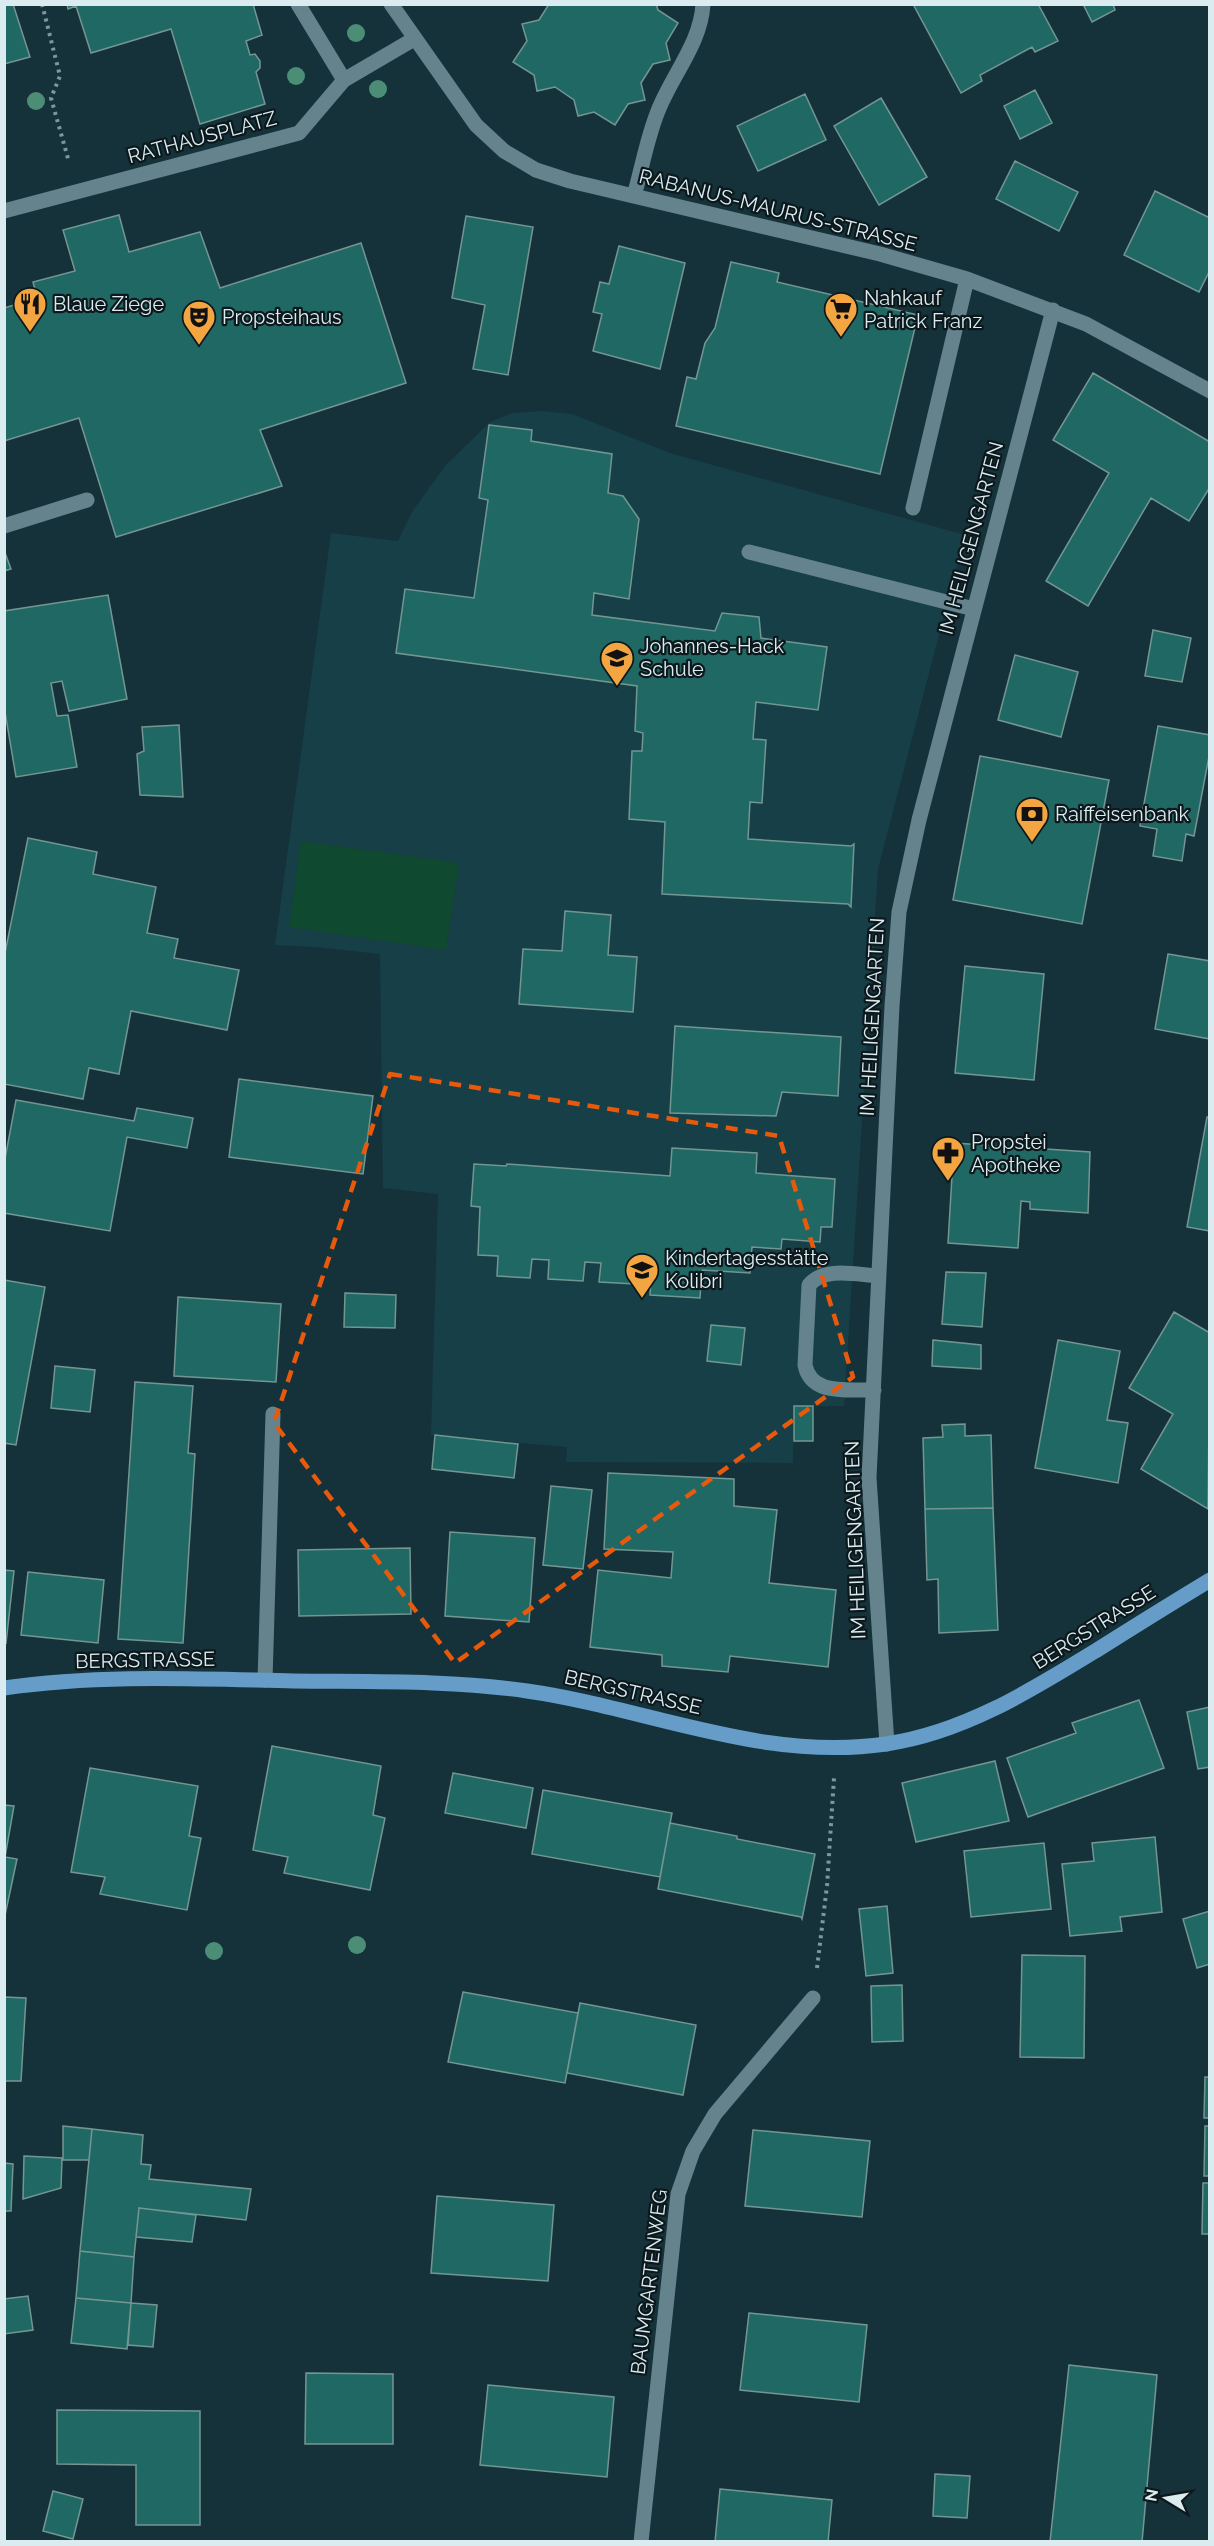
<svg xmlns="http://www.w3.org/2000/svg" width="1214" height="2546" font-family="Raleway,sans-serif">
<style>
.built{fill:#163f48}
.green{fill:#0f492f}
.building{fill:#206864;stroke:#749692;stroke-width:1.5}
.lines{fill:none;stroke-linecap:round;stroke-linejoin:round}
.path{stroke:#80969d;stroke-width:4;stroke-dasharray:3 4.5;stroke-linecap:butt}
.minor{stroke:#64838c;stroke-width:15}
.major{stroke:#659cc8;stroke-width:15}
.tree{fill:#4b8d75}
.marked{fill:none;stroke:#e8590c;stroke-width:4.5;stroke-dasharray:12 8;stroke-linejoin:round}
.labels{text-anchor:middle;stroke-width:4.5;stroke-linejoin:round;paint-order:stroke}
.street-label{font-size:20px;fill:#dbecf1;stroke:#0c181c}
.poi-label{font-size:20px;fill:#dbecf1;stroke:#0c181c;text-anchor:start}
</style>
<rect width="100%" height="100%" fill="#15323a"/>
<!-- built -->
<path class="built" d="M542 411 572 414 670 453 965 535 878 869 844 1406H794L793 1463 566 1462 567 1447 431 1435 438 1194 383 1188 380 954 316 947 275 945 331 533 398 541 412 512 445 466 490 422 513 413Z"/>
<!-- green -->
<path class="green" d="M301 841 459 863 446 950 289 927Z"/>
<!-- building -->
<path class="building" d="M4 4H13L30 57 4 64Z
M67 4H253L262 35 246 41 250 55 255 54 260 61V68L256 72 265 104 200 124 171 29 91 53 76 6 68 9Z
M549 4H656L658 10 678 23 666 43 670 60 653 64 641 83 645 100 628 104 615 125 594 112 578 116 574 100 555 87 537 91 534 75 513 62 527 41 522 24 539 20Z
M913 4H1038L1058 41 1035 52 1032 47 980 75 982 81 961 93Z
M1083 4H1113L1115 10 1092 22Z
M1035 90 1052 123 1020 139 1004 106Z
M805 94 826 140 758 171 737 126Z
M881 98 927 177 879 205 834 126Z
M1015 161 1078 192 1059 231 996 199Z
M1155 191 1210 218V270L1199 292 1124 255Z
M119 215 129 252 200 232 220 288 361 243 406 383 260 430 282 486 116 537 79 418 4 441V308L37 298 33 282 75 271 63 230Z
M466 216 533 227 508 375 473 369 485 305 452 298Z
M619 246 685 263 660 369 593 351 602 314 593 312 600 282 609 284Z
M731 262 779 273 777 282 918 315 880 474 676 426 687 377 696 379 705 343 715 328Z
M1093 373 1210 442V487L1189 521 1151 498 1088 606 1046 581 1109 473 1053 440Z
M489 425 532 430 531 441 612 454 608 493 623 496 639 519 629 599 594 593 592 615 715 631 722 613 759 617 761 638 827 647 818 710 756 702 753 739 766 740 762 803 750 802 748 839 851 846 854 844 851 907 848 904 662 894 665 822 629 819 632 751H642L643 733 635 731 637 686 396 653 405 589 474 598 488 500 479 498Z
M4 550 11 569 4 571Z
M108 595 127 699 69 711 62 681 51 683 57 716 68 715 77 767 16 777 4 706V611Z
M1153 630 1191 638 1182 682 1145 676Z
M1015 655 1078 672 1061 737 998 720Z
M179 725 183 797 140 795 137 754 144 751 142 727Z
M1158 726 1210 735V751L1194 836 1186 834 1182 861 1153 856 1157 829 1140 826Z
M980 756 1109 780 1082 924 953 900Z
M28 838 97 852 93 874 156 887 147 933 178 939 174 958 239 970 227 1030 131 1011 119 1074 89 1068 83 1099 4 1084V958Z
M565 911 611 915 608 955 637 957 633 1012 519 1004 523 949 562 951Z
M1168 954 1210 961V1039L1155 1029Z
M965 966 1044 974 1034 1080 955 1073Z
M675 1026 841 1037 838 1096 782 1092 776 1116 670 1113Z
M239 1079 373 1096 363 1174 229 1157Z
M16 1100 134 1121 137 1108 193 1118 187 1148 127 1137 110 1231 4 1213V1164Z
M1207 1117H1210V1231L1187 1227Z
M954 1143 1090 1152 1088 1213 1030 1209V1202L1021 1201 1018 1248 948 1243Z
M672 1148 757 1153 756 1173 835 1179 832 1227H821L820 1242 782 1239 781 1249 752 1247 750 1273 702 1270 700 1298 650 1295 652 1266 636 1264 635 1284 599 1282 601 1263 585 1262 583 1281 548 1279 549 1260 532 1259 530 1278 497 1276 498 1256 478 1255 480 1207 471 1206 474 1164 506 1166 507 1164 670 1176Z
M946 1272 986 1273 982 1327 942 1324Z
M4 1280 45 1287 16 1445 4 1443Z
M345 1293 396 1295 395 1328 344 1327Z
M178 1297 281 1304 276 1382 174 1376Z
M1174 1312 1210 1333 1208 1509 1141 1469 1173 1414 1129 1388Z
M711 1325 745 1328 741 1365 707 1361Z
M933 1340 981 1345V1369L932 1366Z
M1058 1340 1120 1351 1107 1420 1128 1423 1118 1483 1035 1468Z
M55 1366 95 1370 90 1412 51 1408Z
M135 1382 193 1386 188 1453 195 1454 183 1643 118 1639Z
M794 1406H813V1441H794Z
M965 1424V1436L991 1435 993 1508 925 1509 923 1438 943 1437 942 1425Z
M435 1435 518 1444 514 1478 432 1469Z
M608 1473 734 1479V1506L777 1510 769 1583 836 1590 828 1667 730 1656 728 1672 662 1666V1655L590 1647 598 1570 671 1578 673 1552 604 1549Z
M551 1486 592 1490 583 1569 543 1565Z
M993 1508 998 1630 939 1633 938 1579 927 1580 925 1509Z
M450 1532 535 1538 529 1622 445 1616Z
M410 1548 411 1614 299 1616 298 1550Z
M4 1570 14 1571 6 1643 4 1642Z
M28 1572 104 1580 98 1643 21 1635Z
M1139 1700 1164 1768 1028 1817 1007 1758 1076 1733 1072 1723Z
M1210 1707V1767L1198 1769 1187 1712Z
M272 1746 381 1766 373 1815 385 1818 370 1890 284 1873 288 1857 253 1850Z
M995 1761 1009 1821 916 1842 902 1783Z
M90 1768 198 1786 189 1836 201 1838 187 1910 100 1894 105 1877 71 1872Z
M453 1773 533 1788 526 1828 445 1813Z
M543 1790 672 1813 660 1877 532 1854Z
M4 1805 14 1806 5 1857 17 1859 4 1920Z
M670 1823 737 1836V1839L815 1854 802 1919 801 1917 658 1889Z
M1155 1837 1162 1912 1120 1917 1122 1931 1070 1936 1062 1864 1094 1861 1092 1843Z
M1044 1843 1051 1909 971 1917 964 1851Z
M887 1906 893 1973 866 1976 859 1909Z
M1210 1911V1964L1197 1968 1183 1919Z
M1022 1955 1085 1956 1084 2058 1020 2057Z
M902 1985 903 2041 872 2042 871 1986Z
M463 1992 578 2013 565 2083 448 2062Z
M4 1997 26 1998 21 2081H4Z
M580 2003 696 2025 683 2095 567 2073Z
M1205 2077H1210V2118H1204Z
M63 2126 92 2129 89 2160H63Z
M1205 2126H1210V2176H1204Z
M92 2129 143 2135 141 2164 151 2165 149 2179 251 2189 246 2220 139 2208 134 2257 80 2251Z
M753 2130 870 2141 862 2217 745 2206Z
M24 2156 62 2158 61 2188 23 2199Z
M4 2163 13 2164 11 2211H4Z
M1203 2183H1210V2234H1202Z
M437 2196 554 2205 548 2281 431 2273Z
M139 2208 196 2215 192 2242 136 2237Z
M80 2251 134 2257 131 2303 76 2298Z
M28 2296 33 2330 4 2334V2299Z
M76 2298 131 2303 127 2349 71 2343Z
M131 2303 157 2305 153 2347 128 2345Z
M749 2313 867 2325 859 2402 740 2390Z
M1069 2365 1157 2375 1142 2542H1050Z
M306 2373 393 2374V2444H305Z
M488 2385 614 2397 607 2477 480 2465Z
M57 2410 200 2411V2525H136V2465L57 2464Z
M935 2474 970 2476 967 2518 933 2516Z
M720 2489 832 2500 828 2542H715Z
M53 2491 83 2499 73 2539 43 2531Z"/>
<g class="lines">
<!-- path -->
<path class="path" d="M42 4 60 76 51 98 69 162
M817 1968 827 1886 834 1778"/>
<!-- minor -->
<path class="minor" d="M298 4 344 80
M391 4 476 125 504 151 536 170 570 181 880 254 967 279 1086 324 1210 391
M634 196C642 168 647 138 658 111 672 75 701 43 703 4
M4 211 299 133 344 80 414 39
M913 508 967 279
M4 526 87 500
M749 552 974 609
M874 1390C848 1389 811 1396 805 1365L809 1285C825 1266 857 1275 879 1276
M265 1680 273 1414
M887 1744 869 1478 892 1006 899 912 919 820 1053 310
M641 2542 678 2194 693 2151 715 2114 813 1998"/>
<!-- major -->
<path class="major" d="M4 1688C100 1674 198 1679 294 1681 372 1682 450 1680 527 1691 647 1708 762 1762 886 1744 963 1733 1032 1690 1097 1650 1135 1626 1172 1603 1210 1580"/>
</g>
<!-- trees -->
<g class="tree">
<circle cx="356" cy="33" r="9"/>
<circle cx="296" cy="76" r="9"/>
<circle cx="378" cy="89" r="9"/>
<circle cx="36" cy="101" r="9"/>
<circle cx="357" cy="1945" r="9"/>
<circle cx="214" cy="1951" r="9"/>
</g>
<!-- marked area -->
<path class="marked" d="M390 1074 779 1136 853 1377 455 1663 274 1423Z"/>
<!-- icons -->
<defs>
<g id="restaurant-pin" transform="scale(1.725)"><path d="M0 17L-7.5 6A9.5 9.5 0 1 1 7.5 6Z" fill="#f2a541" stroke="#0c181c"/><path d="M-5-6h1v4h1v-4h1v4h1v-4h1v5L-1.5 .5V6h-2V.5L-5-1ZM5-6V6H3V1.5H1.5Q1.5-4 5-6Z" fill="#111"/></g>
<g id="supermarket-pin" transform="scale(1.725)"><path d="M0 17L-7.5 6A9.5 9.5 0 1 1 7.5 6Z" fill="#f2a541" stroke="#0c181c"/><path d="M-6-5.5h2.5l.6 2H6L4.5 2H-2.5L-4.4-4H-6ZM-1.5 3.2a1.3 1.3 0 1 0 .1 0ZM3 3.2a1.3 1.3 0 1 0 .1 0Z" fill="#111"/></g>
<g id="theatre-pin" transform="scale(1.725)"><path d="M0 17L-7.5 6A9.5 9.5 0 1 1 7.5 6Z" fill="#f2a541" stroke="#0c181c"/><path d="M-5-5.5Q0-4 5-5.5V0Q5 5 0 6Q-5 5-5 0ZM-3.3-2.5H-1v1.5H-3.3ZM1-2.5H3.3v1.5H1ZM-2.8 1Q0 5.5 2.8 1Z" fill="#111"/></g>
<g id="school-pin" transform="scale(1.725)"><path d="M0 17L-7.5 6A9.5 9.5 0 1 1 7.5 6Z" fill="#f2a541" stroke="#0c181c"/><path d="M0-5L7-2L0 1L-7-2ZM-4 1L0 2.5L4 1V4Q0 6-4 4Z" fill="#111"/></g>
<g id="bank-pin" transform="scale(1.725)"><path d="M0 17L-7.5 6A9.5 9.5 0 1 1 7.5 6Z" fill="#f2a541" stroke="#0c181c"/><path d="M-6-4H6V4H-6ZM0-2.3a2.3 2.3 0 1 0 0 4.6a2.3 2.3 0 1 0 0-4.6Z" fill="#111"/></g>
<g id="pharmacy-pin" transform="scale(1.725)"><path d="M0 17L-7.5 6A9.5 9.5 0 1 1 7.5 6Z" fill="#f2a541" stroke="#0c181c"/><path d="M-2-6h4v4h4v4h-4v4h-4v-4h-4v-4h4Z" fill="#111"/></g>
</defs>
<g fill-rule="evenodd">
<use href="#restaurant-pin" x="30" y="304"/>
<use href="#supermarket-pin" x="841" y="309"/>
<use href="#theatre-pin" x="199" y="317"/>
<use href="#school-pin" x="617" y="658"/>
<use href="#bank-pin" x="1032" y="814"/>
<use href="#pharmacy-pin" x="948" y="1153"/>
<use href="#school-pin" x="642" y="1270"/>
</g>
<g class="labels">
<!-- street labels -->
<g class="street-label">
<text transform="translate(202 137) rotate(-15)" y="7">RATHAUSPLATZ</text>
<text transform="translate(778 210) rotate(14)" y="7">RABANUS-MAURUS-STRASSE</text>
<text transform="translate(971 538) rotate(-75)" y="7">IM HEILIGENGARTEN</text>
<text transform="translate(872 1017) rotate(-87)" y="7">IM HEILIGENGARTEN</text>
<text transform="translate(855 1540) rotate(-92)" y="7">IM HEILIGENGARTEN</text>
<text transform="translate(1094 1627) rotate(-32)" y="7">BERGSTRASSE</text>
<text transform="translate(145 1660) rotate(-1)" y="7">BERGSTRASSE</text>
<text transform="translate(633 1692) rotate(13)" y="7">BERGSTRASSE</text>
<text transform="translate(649 2282) rotate(-83)" y="7">BAUMGARTENWEG</text>
</g>
<!-- poi labels -->
<g class="poi-label">
<text x="864" y="305">Nahkauf<tspan x="864" dy="23">Patrick Franz</tspan></text>
<text x="53" y="311">Blaue Ziege</text>
<text x="222" y="324">Propsteihaus</text>
<text x="640" y="653">Johannes-Hack<tspan x="640" dy="23">Schule</tspan></text>
<text x="1055" y="821">Raiffeisenbank</text>
<text x="971" y="1149">Propstei<tspan x="971" dy="23">Apotheke</tspan></text>
<text x="665" y="1265">Kindertagesstätte<tspan x="665" dy="23">Kolibri</tspan></text>
</g>
</g>
<!-- border -->
<rect width="1214" height="2546" fill="none" stroke="#dbecf1" stroke-width="12"/>
<!-- north arrow -->
<g transform="translate(1166 2498) rotate(281)" stroke="#0c181c" stroke-width="4.5" paint-order="stroke">
<path d="M0-4.5L10 22L0 15L-10 22Z" fill="#dbecf1"/>
<text y="-9" font-size="16" font-weight="bold" text-anchor="middle" fill="#dbecf1">N</text>
</g>
</svg>
